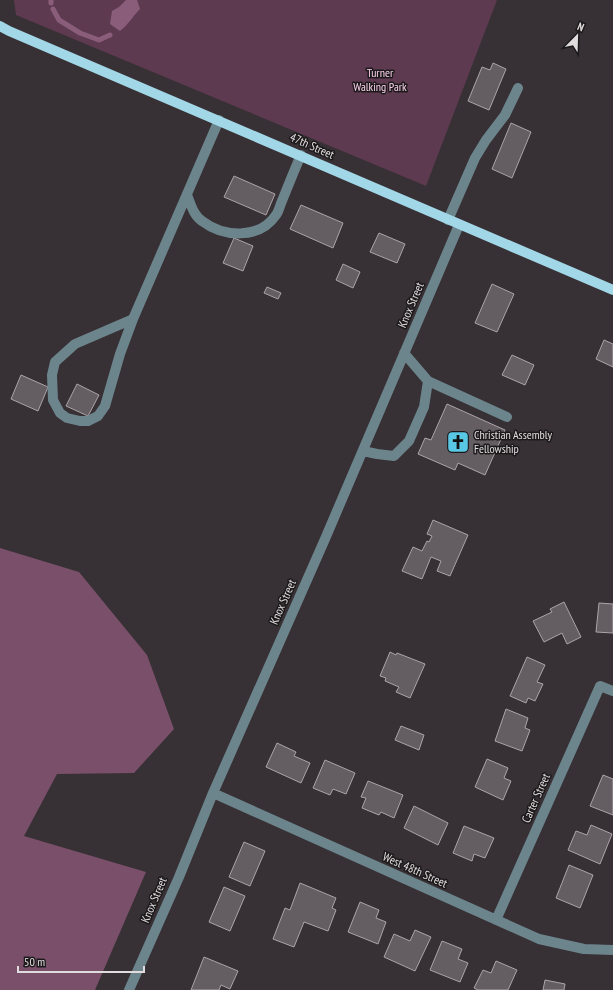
<svg xmlns="http://www.w3.org/2000/svg" width="613" height="990" font-family="'PT Sans Narrow',sans-serif">
<style>
.green{fill:#5e3a51}
.forest{fill:#794f6a}
.water{fill:#8a5e7a}
.lines{fill:none;stroke-linecap:round;stroke-linejoin:round}
.stream{stroke:#8a5e7a;stroke-width:5}
.building{fill:#645d61;stroke:#aca4a9}
.minor{stroke:#6c858c;stroke-width:10}
.major{stroke:#a2d7e7;stroke-width:10}
.labels{text-anchor:middle;stroke-width:3;stroke-linejoin:round;paint-order:stroke}
.park-label{font-size:12px;fill:#fcd1eb;stroke:#1c191b}
.street-label{font-size:12px;fill:#e0dcde;stroke:#1c191b}
.poi-label{font-size:12px;fill:#e0dcde;stroke:#1c191b;text-anchor:start}
</style>
<rect width="100%" height="100%" fill="#373034"/>
<!-- green -->
<path class="green" d="M14 0H497L426 186 16 15Z"/>
<!-- forest -->
<path class="forest" d="M0 548 79 572 147 655 174 729 134 773 57 774 24 836 146 872 95 990H0Z"/>
<!-- water -->
<path class="water" d="M126 0H137L140 9C133 16 128 25 120 31L110 24 112 11 119 7Z"/>
<g class="lines">
<!-- stream -->
<path class="stream" d="M51 0V3
M53 9 59 20 80 33 99 40 110 35"/>
</g>
<!-- building -->
<path class="building" d="M493 63 506 69 489 110 468 101 482 67 490 70Z
M511 123 531 132 512 178 492 169Z
M234 176 275 194 266 215 224 197Z
M301 205 343 223 333 248 290 229Z
M379 233 405 244 397 263 370 252Z
M234 238 253 246 243 271 223 263Z
M343 264 360 272 353 288 336 280Z
M492 284 514 294 497 332 475 323Z
M267 287 281 293 278 299 264 293Z
M604 340 613 344V367L596 359Z
M512 355 534 365 525 385 502 375Z
M21 375 48 387 38 411 11 399Z
M77 384 99 395 88 416 66 406Z
M447 404 505 430 485 475 458 463 455 470 418 454 425 438 431 440Z
M433 520 468 535 450 576 437 571 441 561 431 557 422 579 402 571 413 547 422 551 427 541 429 542 432 536 427 534Z
M564 602 581 637 567 644 562 633 544 642 533 621 552 612 550 609Z
M599 603 613 604V633L596 632Z
M390 652 396 655 397 653 425 664 410 698 396 692 399 687 385 681 386 678 380 676Z
M527 657 545 665 537 682 543 684 535 701 528 698 526 703 510 696Z
M506 709 528 718 525 728 530 730 522 751 495 741Z
M401 726 424 735 419 750 395 740Z
M277 743 296 752 294 756 310 763 301 783 266 767Z
M487 759 508 768 504 778 511 781 503 800 475 787Z
M325 760 355 773 346 794 333 789 330 795 313 788Z
M603 775 613 779V815L590 806Z
M368 781 403 795 394 818 381 812 379 815 362 808 366 798 361 797Z
M414 806 448 823 438 845 404 828Z
M591 825 612 834 600 864 568 850 576 831 587 835Z
M464 826 494 838 485 858 474 854 472 861 453 853Z
M244 842 265 851 250 886 229 877Z
M569 865 593 875 580 908 556 898Z
M300 883 336 898 332 908 336 910 328 931 304 922 294 947 273 939 285 908 290 910Z
M224 887 245 896 230 931 209 922Z
M360 902 379 910 376 918 386 922 378 944 348 932Z
M415 930 431 937 415 971 384 957 394 934 410 941Z
M442 941 462 949 458 959 468 963 460 982 430 970Z
M204 957 238 971 230 989 221 985 219 990H191Z
M496 961 517 970 508 990H478L474 988 483 970 491 973Z
M545 980 565 984 564 990H543Z"/>
<g class="lines">
<!-- minor -->
<path class="minor" d="M187 195C191 204 193 215 202 221 223 237 259 240 276 215 279 211 280 205 282 201 288 186 294 171 301 155
M448 220 475 158 486 140 505 115 518 88
M133 319 75 344 55 362 52 375 53 400 60 413 67 418 80 421H88L98 416 105 406 120 354 133 319 219 120
M428 381 507 417
M363 451 377 454 394 456 409 441 424 407 428 381 404 353
M213 793 539 939 584 949 613 950
M496 920 600 686 613 691
M129 990 179 877 213 793 325 539 459 225"/>
<!-- major -->
<path class="major" d="M0 26 9 31C211 116 411 205 613 290"/>
</g>
<!-- icons -->
<defs>
<g id="church-square" transform="scale(1.15)"><rect x="-9" y="-9" width="18" height="18" rx="4" fill="#59c8e5" stroke="#1c191b"/><path d="M-1.2-6h2.4v3.5h3.3v2.4h-3.3V6h-2.4V-.1h-3.3v-2.4h3.3Z" fill="#111"/></g>
</defs>
<g fill-rule="evenodd">
<use href="#church-square" x="458" y="442"/>
</g>
<g class="labels">
<!-- park labels -->
<g class="park-label">
<text x="380" y="77">Turner<tspan x="380" dy="14">Walking Park</tspan></text>
</g>
<!-- street labels -->
<g class="street-label">
<text transform="translate(312 146) rotate(24)" y="4">47th Street</text>
<text transform="translate(411 305) rotate(-67)" y="4">Knox Street</text>
<text transform="translate(283 602) rotate(-66)" y="4">Knox Street</text>
<text transform="translate(536 798) rotate(-66)" y="4">Carter Street</text>
<text transform="translate(415 870) rotate(24)" y="4">West 48th Street</text>
<text transform="translate(154 900) rotate(-67)" y="4">Knox Street</text>
</g>
<!-- poi labels -->
<g class="poi-label">
<text x="474" y="439">Christian Assembly<tspan x="474" dy="14">Fellowship</tspan></text>
</g>
</g>
<!-- north arrow -->
<g transform="translate(577 36) rotate(23)" stroke="#1c191b" stroke-width="3" paint-order="stroke">
<path d="M0-3L7 15L0 10L-7 15Z" fill="#e0dcde"/>
<text y="-6" font-size="11" font-weight="bold" text-anchor="middle" fill="#e0dcde">N</text>
</g>
<!-- scale -->
<path d="M18 966v6h126v-6" fill="none" stroke="#e0dcde" stroke-width="2"/>
<text x="24" y="966" font-size="12" fill="#e0dcde" stroke="#1c191b" stroke-width="3" paint-order="stroke">50 m</text>
</svg>
